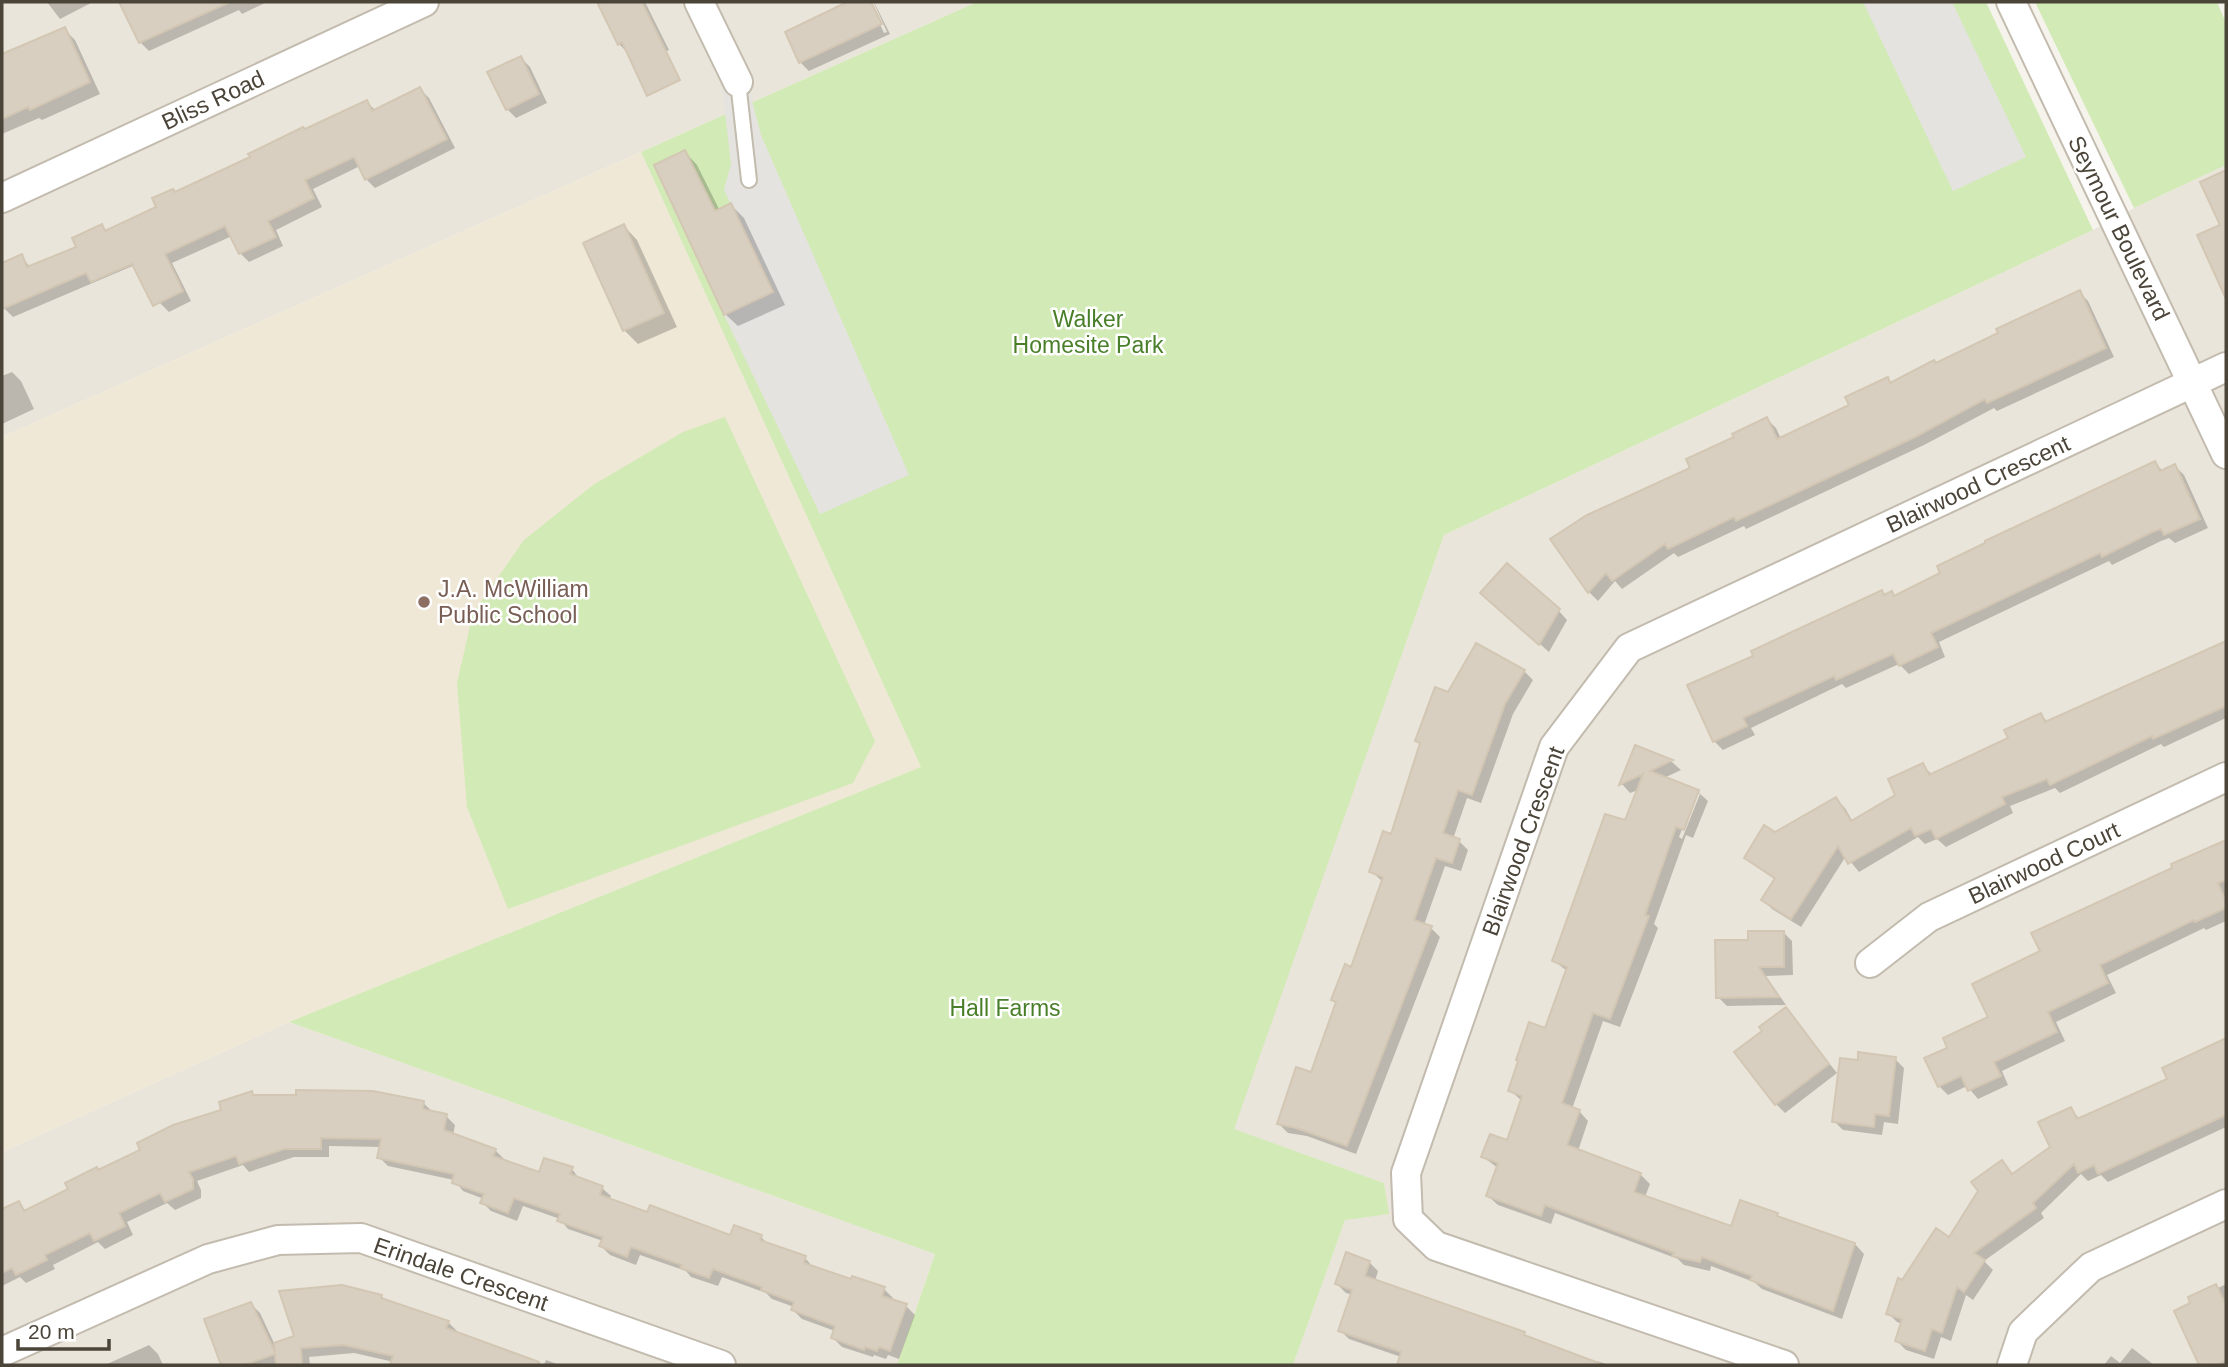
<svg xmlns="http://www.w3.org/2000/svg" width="2228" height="1367" font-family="Arial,sans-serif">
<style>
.residential{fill:#eae5da}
.education{fill:#efe8d6}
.green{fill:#d2eab5}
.parking{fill:#e5e3e0}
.shadow{fill:#0003;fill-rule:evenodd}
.building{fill:#d8cfc1;stroke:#d3c7b4;stroke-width:2}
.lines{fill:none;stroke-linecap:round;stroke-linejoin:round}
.service-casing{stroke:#c2bbae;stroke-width:18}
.minor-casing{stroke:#c2bbae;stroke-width:32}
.service{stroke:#fff;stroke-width:14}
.minor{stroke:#fff;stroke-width:28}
.education-dot{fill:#8d6e63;stroke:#fff;stroke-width:2.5}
.labels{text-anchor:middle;stroke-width:5;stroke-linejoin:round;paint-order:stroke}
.street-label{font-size:23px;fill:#4b4439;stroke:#fff}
.park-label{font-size:23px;fill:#4a7f2a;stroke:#fff}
.education-label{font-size:23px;fill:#785e54;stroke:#fff;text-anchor:start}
</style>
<rect width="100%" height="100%" fill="#f6f3ec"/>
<!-- residential -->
<path class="residential" d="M2 2H977L2 437Z
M2226 165V1365H1293L1345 1219 1388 1214 1384 1183 1233 1129 1444 535 2093 230 2134 208Z
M289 1022 935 1254 897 1365H2V1152Z"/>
<!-- education -->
<path class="education" d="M641 152 921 767 289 1022 2 1152V437Z"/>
<!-- green -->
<path class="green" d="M977 2H1986L2093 230 1444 535 1234 1129 1384 1183 1389 1214 1345 1220 1293 1365H897L935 1254 289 1022 921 767 641 152Z
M2035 2H2217L2226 23V165L2134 208Z
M725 417 875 741 853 783 508 909 467 807 457 683 473 613 524 540 593 485 683 432Z"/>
<!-- parking -->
<path class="parking" d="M1863 2H1952L2026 157 1953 191Z
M746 77 761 135 909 475 820 514 724 315 773 291 724 190 731 164 722 85Z"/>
<!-- shadow -->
<path class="shadow" d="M47 2H90L91 3 60 19Z
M148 2H267L242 14 239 10 149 51 140 42 126 12Z
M603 2H645L669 50 639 64 619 44 600 3Z
M852 2H874L890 34 809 71 800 62 788 33ZM870 3H874L887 32 884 33Z
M64 29 75 40 100 94 42 120 39 118 2 134V57Z
M521 58 530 67 547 103 516 118 507 109Z
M420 89 429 98 455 148 375 188 366 179 360 166 313 189 322 207 276 230 283 246 249 262 240 253 232 236 172 263 191 301 169 312 160 303 142 262 13 317 4 308 2 303V273L21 256 31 268 78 248 101 226 108 232 158 208 176 194 367 102 376 111Z
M685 152 697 165 720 211 731 205 744 218 785 305 738 326 725 314Z
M2226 172V291L2223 287 2222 225 2202 183Z
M624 226 637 240 677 327 638 344 624 330Z
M2079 292 2088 301 2114 357 1997 411 1994 408 1924 445 1746 529 1744 526 1678 557 1674 553 1622 589 1615 581 1598 601 1589 592 1553 540 1692 469 1767 419 1776 428 1781 439 1852 406 1887 380 1892 384 1937 365Z
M12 372 21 381 34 409 2 424V376Z
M2155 463 2163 471 2175 466 2184 475 2208 528 2175 543 2169 538 2161 541 2112 565 2109 561 1939 642 1945 657 1909 674 1899 664 1846 688 1842 684 1751 728 1755 735 1723 750 1714 741 1755 657 1882 592 1885 596 1891 593 1895 597Z
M1492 602 1558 610 1567 620 1549 652Z
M2226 642V718L2164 747 2161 744 2060 793 2055 788 2010 806 2013 813 1946 847 1937 839 1925 844 1918 837 1859 872 1846 856 1801 927 1772 909 1763 900 1776 880 1755 866 1746 857 1775 834 1836 799 1845 808 1853 822 1898 795 1923 765 1932 775 2010 739 2041 715 2048 722Z
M1524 671 1533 680 1513 714 1481 803 1467 798 1453 839 1459 841 1468 850 1461 871 1445 866 1424 925 1431 928 1440 937 1356 1154 1307 1136 1288 1133 1279 1124 1312 1074 1337 1004 1333 999 1352 969 1383 882 1371 871 1392 836 1421 745 1417 740 1449 694Z
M1636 747 1672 762 1681 770 1664 778 1698 792 1708 801 1693 838 1686 835 1654 924 1658 928 1620 1027 1603 1021 1572 1109 1579 1111 1588 1121 1578 1151 1640 1174 1650 1184 1645 1197 1732 1228 1741 1202 1777 1215 1782 1220 1855 1244 1864 1254 1842 1319 1762 1289 1754 1282 1711 1266 1710 1271 1684 1265 1678 1259 1555 1213 1551 1224 1498 1205 1488 1196 1498 1168 1483 1157 1508 1143 1522 1101 1510 1090 1546 1031 1567 971 1554 961 1626 823 1638 790 1630 793 1622 784ZM1696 794H1700L1682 839 1679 837Z
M2226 841V921L2206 930 2204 928 2107 975 2116 993 2056 1022 2065 1041 2002 1071 2008 1085 1978 1099 1967 1086 1948 1095 1939 1086 1950 1049 1990 1018 2042 952 2175 869 2173 865Z
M1783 932 1792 941 1793 975 1766 976 1786 1005 1727 1006 1718 997 1750 941Z
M1786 1009 1837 1073 1785 1113 1776 1104 1764 1031Z
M2226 1040V1127L2108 1182 2101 1175 2088 1181 2081 1174 2041 1213 2044 1218 1984 1261 1993 1270 1973 1300 1966 1295 1951 1341 1941 1337 1934 1359 1906 1350 1897 1341 1903 1324 1897 1322 1888 1313 1902 1282 1949 1239 2002 1162 2014 1175 2052 1147 2070 1109 2080 1119 2169 1080 2164 1069Z
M1895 1059 1904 1068 1898 1124 1884 1122 1882 1135 1843 1130 1834 1121 1859 1062Z
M251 1093 256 1097 423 1103 433 1112 446 1116 455 1125 453 1135 495 1150 504 1159 503 1162 540 1175 572 1169 580 1180 602 1188 611 1196 609 1200 648 1215 731 1238 761 1237 769 1245 805 1258 814 1268 884 1289 893 1298 892 1301 906 1306 915 1315 899 1359 888 1355 886 1359 874 1355 873 1357 842 1347 833 1338 835 1331 802 1319 793 1310 794 1307 772 1299 766 1293 722 1277 718 1286 691 1277 686 1271 640 1255 636 1265 610 1255 601 1246 603 1241 568 1229 560 1219 523 1206 517 1221 491 1211 482 1202 484 1199 463 1191 454 1180 388 1166 379 1157 381 1147 329 1146V1157H294L249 1172 243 1165 197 1181 201 1190V1198L175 1210 167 1203 127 1222 133 1235 105 1249 98 1242 53 1265 55 1269 26 1283 20 1277 2 1286V1211L19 1203 27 1212 99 1172 223 1111Z
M1369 1262 1378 1271 1375 1281 1524 1334 1529 1339 1596 1363 1597 1361 1609 1365H1399L1401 1357 1349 1339 1340 1330 1353 1295 1346 1293 1337 1284Z
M2226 1284V1365H2201L2176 1312 2192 1304 2216 1286 2218 1288Z
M381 1296 386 1301 448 1322 457 1331 456 1334 504 1355 534 1365H397L394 1362 354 1353 309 1357 310 1365H223L206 1320 251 1304 260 1313 275 1345Z
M149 1345 158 1354 163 1365H105Z
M2132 1348 2154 1365H2104L2111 1356 2120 1363Z
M546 1360 560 1365H544Z"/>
<!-- building -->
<path class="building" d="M119 2H230L139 43Z
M597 2H642L680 80 647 96 622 42 618 45Z
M847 2H871L882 24 799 63 785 32Z
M65 27 90 82 30 110 28 107 2 119V54Z
M521 56 539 94 506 110 487 72Z
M420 87 447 139 365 180 354 157 305 180 314 198 268 221 276 237 239 254 225 226 165 254 183 291 153 306 132 264 91 282 86 273 2 309V263L22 254 27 267 76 247 72 238 102 224 105 231 156 207 152 198 173 189 175 192 250 157 248 154 303 127 305 129 367 100 372 111Z
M685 150 715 211 731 203 773 292 724 315 654 165Z
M2226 170V299L2197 235 2220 225 2200 182Z
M624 224 664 313 623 331 583 243Z
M2080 290 2106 348 1987 403 1985 399 1915 437 1736 521 1734 517 1668 549 1665 544 1612 581 1606 573 1588 593 1550 539 1587 515 1690 468 1686 459 1734 437 1732 434 1767 417 1777 439 1849 405 1845 397 1888 377 1890 383 1934 360 1936 363 1998 333 1996 329Z
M2155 461 2160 471 2175 464 2200 519 2164 535 2161 529 2152 532 2102 557 2100 553 1931 633 1938 647 1899 666 1893 654 1836 680 1834 676 1743 718 1747 726 1713 742 1687 685 1753 656 1751 651 1882 590 1884 595 1892 591 1894 596 1940 573 1937 566 1985 543V541Z
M1507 563 1560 609 1539 645 1480 593Z
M2226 641V706L2153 739 2152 736 2050 785 2047 779 2002 797 2005 804 1936 839 1931 829 1915 836 1911 828 1848 864 1838 846 1791 919 1761 900 1775 878 1744 858 1764 825 1775 832 1836 797 1851 821 1895 795 1888 779 1923 763 1929 775 2008 738 2004 730 2041 713 2045 722Z
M1476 643 1525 670 1505 704 1472 795 1458 790 1443 833 1460 839 1452 863 1436 858 1414 920 1432 926 1347 1146 1296 1128 1277 1124 1296 1067 1311 1072 1336 1002 1331 1000 1345 964 1351 967 1383 877 1369 872 1383 831 1391 834 1420 743 1415 741 1435 687 1448 692Z
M1635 745 1673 760 1650 771 1699 790 1684 830 1676 827 1645 915 1649 916 1610 1019 1593 1013 1562 1103 1580 1110 1567 1145 1641 1173 1634 1192 1731 1226 1740 1200 1778 1213 1777 1216 1855 1243 1833 1311 1750 1280 1752 1276 1702 1257 1700 1262 1672 1256 1674 1253 1545 1205 1541 1216 1486 1196 1498 1163 1481 1157 1490 1134 1507 1140 1522 1096 1508 1091 1518 1061 1516 1060 1529 1022 1545 1028 1567 967 1552 961 1605 814 1625 820 1643 774 1619 785Z
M2226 840V880L2218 883 2226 901V908L2195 922 2194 920 2100 965 2108 983 2048 1012 2057 1032 1994 1062 2001 1076 1968 1091 1961 1076 1938 1087 1924 1058 1947 1048 1943 1038 1988 1017 1972 984 2040 951 2031 933 2172 868 2171 864Z
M1748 931H1784V967H1759L1779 997 1716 998 1715 940H1748Z
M1786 1007 1829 1064 1775 1105 1734 1052 1762 1031 1759 1027Z
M2226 1038V1115L2098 1174 2094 1165 2078 1173 2074 1164 2033 1203 2036 1208 1974 1253 1985 1260 1964 1292 1957 1287 1942 1333 1932 1329 1925 1351 1895 1341 1902 1319 1886 1314 1898 1278 1902 1280 1936 1228 1949 1237 1978 1191 1971 1182 2002 1160 2012 1174 2050 1147 2038 1122 2071 1107 2077 1119 2167 1079 2162 1068Z
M1858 1052 1896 1057 1889 1116 1875 1114 1874 1127 1832 1122 1840 1058 1858 1060Z
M296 1090 373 1091 424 1101 423 1109 447 1114 444 1130 496 1149 493 1156 539 1172 544 1158 573 1167 570 1174 603 1186 600 1195 647 1212 650 1205 730 1235 734 1225 762 1235 760 1240 806 1256 804 1263 851 1279 852 1276 885 1287 882 1296 907 1304 890 1351 879 1347 877 1351 865 1347 864 1350 831 1338 835 1326 791 1310 794 1302 761 1290 762 1287 713 1269 709 1278 680 1268 682 1265 631 1247 627 1257 599 1246 603 1237 557 1221 560 1214 514 1198 508 1213 480 1203 484 1194 452 1183 454 1174 377 1158 381 1139 321 1138V1149H284L239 1164 236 1156 189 1172 193 1179V1189L165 1202 160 1193 119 1213 125 1226 94 1241 90 1233 45 1255 47 1260 16 1275 12 1268 2 1273V1209L19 1201 24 1211 68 1189 65 1183 97 1167 98 1170 140 1150 137 1143 173 1125 221 1110 219 1102 252 1091 253 1095H296Z
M1346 1252 1370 1261 1365 1276 1525 1332 1524 1335 1599 1363 1598 1365H1397L1401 1352 1338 1331 1352 1290 1335 1284Z
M2216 1284 2226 1305V1360L2216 1365H2199L2174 1311 2190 1303 2188 1297Z
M342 1285 382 1295 381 1298 449 1321 446 1328 539 1362V1365H390L393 1356 344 1345 301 1348 302 1365H276L275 1354 244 1365H221L204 1319 251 1302 275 1352 274 1343 294 1336 279 1291Z"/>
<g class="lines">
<!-- service casing -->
<g class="service-casing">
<path id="service" d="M738 82 749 180"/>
</g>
<!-- minor casing -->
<g class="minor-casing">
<path id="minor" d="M699 2 738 82
M2011 2 2226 454
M2 198 424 2
M1870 963 1929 917 2226 777
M2 1352 208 1259 278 1240 361 1238 721 1365
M1784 1365 1436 1246 1408 1219 1406 1173 1554 747 1629 648 2226 367
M2012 1365 2023 1332 2091 1267 2226 1204"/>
</g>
<!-- service -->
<use href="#service" class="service"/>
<!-- minor -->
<use href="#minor" class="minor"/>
</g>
<!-- markers -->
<circle class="education-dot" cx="424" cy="602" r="7"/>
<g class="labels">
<!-- street labels -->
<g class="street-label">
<text transform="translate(213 100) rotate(-25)" y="8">Bliss Road</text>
<text transform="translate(2119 228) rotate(64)" y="8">Seymour Boulevard</text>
<text transform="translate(1978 484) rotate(-25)" y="8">Blairwood Crescent</text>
<text transform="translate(1523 841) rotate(-70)" y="8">Blairwood Crescent</text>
<text transform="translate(2044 863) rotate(-25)" y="8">Blairwood Court</text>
<text transform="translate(461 1274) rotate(19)" y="8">Erindale Crescent</text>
</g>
<!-- park labels -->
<g class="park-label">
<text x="1088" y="327">Walker<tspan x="1088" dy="26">Homesite Park</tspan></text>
<text x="1005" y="1016">Hall Farms</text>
</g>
<!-- education labels -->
<g class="education-label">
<text x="438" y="597">J.A. McWilliam<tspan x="438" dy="26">Public School</tspan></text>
</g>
</g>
<!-- border -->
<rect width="2228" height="1367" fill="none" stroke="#4b4439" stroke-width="7"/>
<!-- scale -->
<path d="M18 1339v10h91v-10" fill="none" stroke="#4b4439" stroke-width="3.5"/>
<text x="28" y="1339" font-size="21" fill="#4b4439" stroke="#ffffff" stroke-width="5" paint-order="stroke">20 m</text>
</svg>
